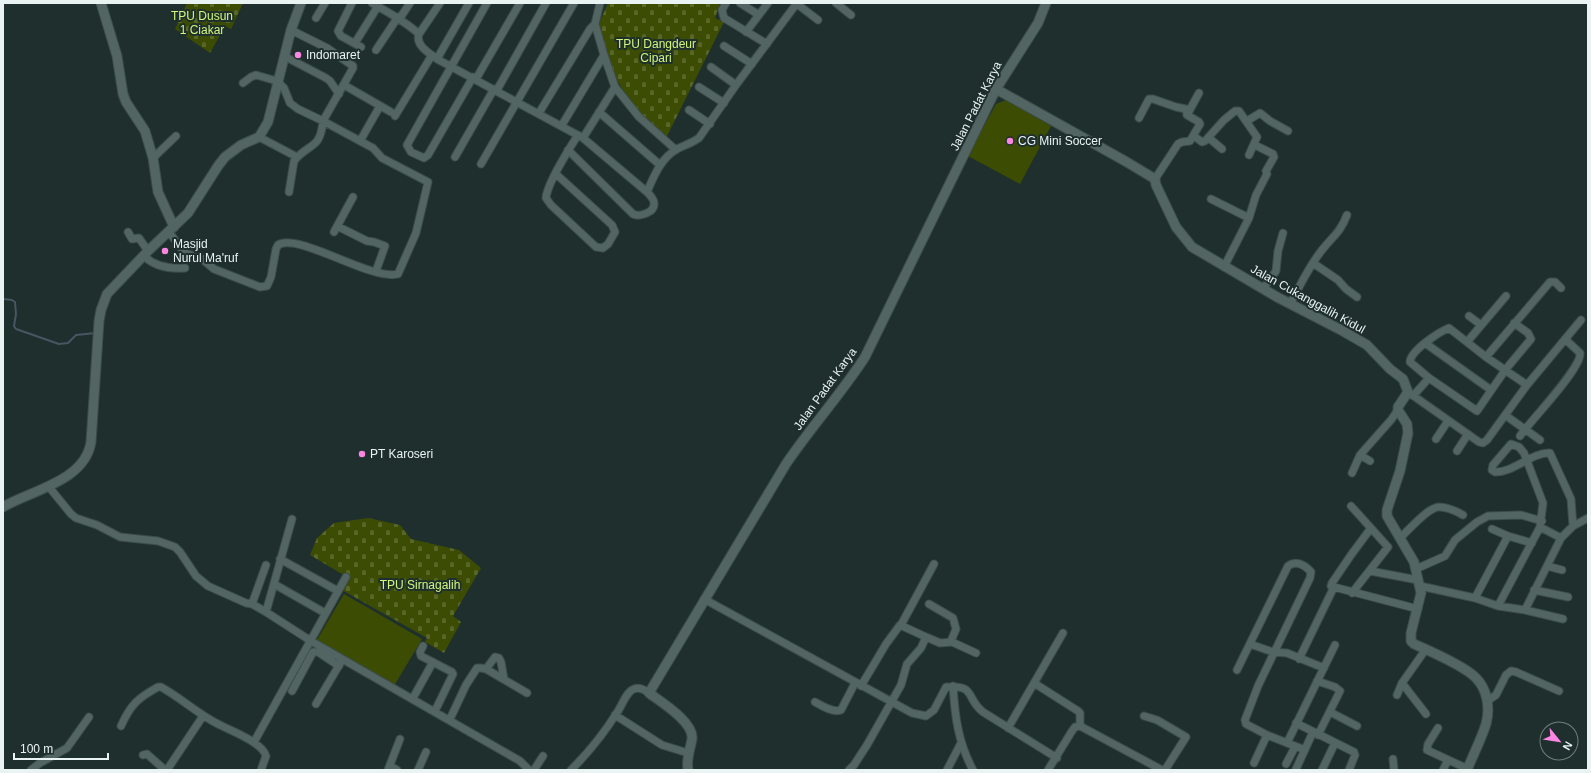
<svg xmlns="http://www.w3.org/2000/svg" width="1591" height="773" font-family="Helvetica,sans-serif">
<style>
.grass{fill:#3c4d03}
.cemetery{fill:url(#cemetery-stones)}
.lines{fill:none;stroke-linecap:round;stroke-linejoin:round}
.stream{stroke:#465662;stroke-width:2}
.minor-casing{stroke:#3c4c4a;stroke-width:9}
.tertiary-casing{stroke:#3c4c4a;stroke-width:11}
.minor{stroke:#526562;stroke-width:7}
.tertiary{stroke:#526562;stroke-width:9}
.poi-dot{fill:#fd86e2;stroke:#1e2f2d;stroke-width:1.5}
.labels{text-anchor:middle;stroke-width:4;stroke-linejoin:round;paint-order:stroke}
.park-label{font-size:12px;fill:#d0f578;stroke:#1e2f2d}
.poi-label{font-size:12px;fill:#e9f4f2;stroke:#1e2f2d;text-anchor:start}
.street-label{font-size:12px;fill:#e9f4f2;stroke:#1e2f2d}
</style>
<defs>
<pattern id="cemetery-stones" width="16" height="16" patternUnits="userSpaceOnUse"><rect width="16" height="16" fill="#3c4d03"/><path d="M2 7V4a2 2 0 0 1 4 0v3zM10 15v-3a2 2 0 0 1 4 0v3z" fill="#586728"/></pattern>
</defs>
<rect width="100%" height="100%" fill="#1e2f2d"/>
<!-- grass -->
<path class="grass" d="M1006 100 1051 126 1020 184 968 156 996 104Z
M344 594 422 639 394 686 317 640Z"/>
<!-- cemetery -->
<path class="cemetery" d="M187 3H243L231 29 225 26 210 53 175 29Z
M608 3H720L715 18 724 22 666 138 632 107 605 58 597 28Z
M368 518 400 525 411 539 459 550 481 568 453 616 461 622 444 653 425 642 427 638 340 589 347 577 310 555 317 538 334 523Z"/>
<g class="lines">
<!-- stream -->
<path class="stream" d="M3 299 12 300 15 302 16 314 14 326 16 329 59 344 68 343 76 335 96 333"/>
<!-- minor casing -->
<g class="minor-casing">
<path id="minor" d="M352 3 338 31 341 36 361 47
M372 3C389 13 405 21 419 34 415 45 429 53 437 59L583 138 647 192C650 195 654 199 654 203 655 213 639 217 633 214L568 150
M600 3 595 24 604 55 615 87 639 117 676 150
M726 3 722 10 724 18 767 44
M740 3 759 15
M836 3 851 15
M797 4 818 20
M316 18 325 3
M400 18 410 3
M746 32 768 3
M419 34 440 3
M355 43 378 6
M724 46 752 64
M376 50 398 17
M284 56 326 78 330 81 339 94
M437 59 469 3
M711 67 736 85
M473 77 428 155 424 158 411 152 407 145 487 3
M476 79 520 3
M243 83 251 77 256 75 277 81 284 88 290 103 298 109 323 121C320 151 309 142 294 161L289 192
M344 85 391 112
M699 87 724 103
M497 90 546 3
M689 110 710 124
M599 112 660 165
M539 113 590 29 595 24
M1187 115 1199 93
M395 116 432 55
M1139 118 1149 99H1153L1176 107 1186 109 1187 115 1199 122 1200 124 1190 141 1182 142 1178 144 1155 179
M1247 121 1260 113 1270 121 1288 131
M562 125 604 55
M1194 136 1202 142 1205 141 1224 120 1235 111H1239L1257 137 1249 155
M259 137 297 157
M583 138 615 87
M1209 138 1222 149
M360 141 380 106
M455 157 494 89
M153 158 176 136
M481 164 574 3
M556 174 612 225 615 232 608 244 603 248 596 247 551 205 546 198C547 184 570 147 578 135
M647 192C654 176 661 158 677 149 685 145 692 143 699 138L736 85 797 3
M1211 199 1249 218
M337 226 367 241 374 242 385 246 376 271
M168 231 185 253 201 258 214 269 260 287 267 286 271 277 276 249 278 245C298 232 371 281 398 274L416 233 428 182 382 158 373 148 323 121 353 68V66L327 48 291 30
M128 232 132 239 139 238 148 251
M334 232 353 197
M144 256C155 267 170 269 185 268
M1313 263 1338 280 1346 289 1357 297
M1224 267 1249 218 1256 195 1267 174 1266 171 1274 157 1273 154 1255 145
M1263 289 1276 271 1278 251 1283 233
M1290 304C1300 286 1309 266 1322 250 1333 236 1340 233 1347 215
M1469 316 1481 325
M1514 323 1528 333 1531 339 1506 369 1477 411 1429 378 1410 362C1410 351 1439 332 1449 328L1486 357 1527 385
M1467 342 1506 296
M1425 343 1491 390
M1486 357 1550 282H1555L1561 288
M1408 392 1479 442 1483 443 1487 440 1527 385 1581 320
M1413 396 1429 378
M1505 415 1540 440
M1520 436C1531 420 1582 368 1580 353L1565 339
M1436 439 1448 421
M1457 451 1468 434
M1360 455 1370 461
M1352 473 1360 455 1391 420 1398 410
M49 487 71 514 76 518 97 525 120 537 158 541 175 547 180 552 196 576 208 586 246 603 252 604 266 612 311 641 520 761 529 770
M1351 506 1388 547 1352 593
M1508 536 1532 543
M1400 538C1408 531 1428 507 1439 507 1447 507 1456 511 1463 515
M1561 538 1540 527 1543 503 1524 453 1519 447 1511 444 1493 465 1492 470 1495 472C1513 473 1532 452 1550 453L1571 499 1573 526
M280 559 338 591
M1547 566 1562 570
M1416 569 1445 556 1455 540 1477 522 1488 516 1521 515 1542 521
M1370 571 1418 580
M274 584 325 613
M1420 586 1475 598 1498 606 1525 610 1563 619
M1334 587 1331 586 1332 583 1351 555 1371 528
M1534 590 1568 597
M1475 598 1508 536 1492 529
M704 599 912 713 926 716 934 710 946 687C977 685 965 698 983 712L1057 758
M252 604 266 565
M929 604 953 618 956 629 951 641
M1498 606 1540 527
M1525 610 1561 538 1573 526 1588 518
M266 612 292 519
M901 625 934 564
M1250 644 1273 652 1287 653 1324 668
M423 646 420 652 421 656 452 672 453 674 435 711
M1299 659 1334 587 1418 609
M486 669 495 657 499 658 501 662 504 679
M1237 670 1288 566C1296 560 1305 565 1311 572L1310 578 1258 686 1245 720 1246 724 1267 735 1305 750
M1317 681 1335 687 1340 691 1318 735
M1034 683 1078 711 1080 713V726
M1402 683 1426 714
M861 686 886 644 900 625 926 637 940 643 952 642 976 653
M953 686C955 717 958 742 973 770
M292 691 313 652H318L339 666
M1397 695 1402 683 1426 649
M413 698 433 662
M1487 701 1496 695 1506 675 1511 671 1516 672 1559 691
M815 702C822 706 833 713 841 710L855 683
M316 704 341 662
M1330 712 1357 726
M615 715 662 745 688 753
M1144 716 1157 720 1186 737 1165 770
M450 719 466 685 477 668H481L486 669 527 693
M1296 723 1354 752 1355 755 1349 770
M121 726C131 704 138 698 158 687H161C181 698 198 714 218 724 231 731 262 742 266 756L261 770
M1008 728 1063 633
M1438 728 1428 744 1427 750 1468 769
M254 742 346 577
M1287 743 1335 645
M143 755 147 754 165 770
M1393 759 1394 770
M1254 763 1267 735
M1286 764 1295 747
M390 766 397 770
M1296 769 1313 732
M31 770 40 763 67 748 89 717
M167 770 203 716
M388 770 400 739
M418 770 426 752
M534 770 543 756
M571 770C589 752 605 732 618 711 622 705 627 691 634 689 639 687 645 690 649 693
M849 770 854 765 867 745 901 685 907 664 921 648 926 637
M947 770 961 743
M1048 770 1072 731 1075 727 1080 726 1162 770
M1322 770 1335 743
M1443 770 1448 760"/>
</g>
<!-- tertiary casing -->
<g class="tertiary-casing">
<path id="tertiary" d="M101 3 117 56 123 94 126 102 145 131 153 158 158 192 174 227
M996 89 1125 161 1155 179 1156 185 1176 227 1192 247 1277 297 1341 330 1367 345 1390 369 1403 379 1408 392 1398 407V410L1407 424 1408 433 1400 471 1387 510V516L1414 562 1421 593 1411 633V641L1414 644C1430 651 1465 666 1476 678 1488 690 1490 709 1486 724 1481 740 1473 755 1467 770
M3 507C32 490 85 481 91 442L99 321 101 310 107 294 148 251 188 213 218 166 225 157 241 145 259 137 268 122 291 30 301 3
M688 770C686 759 690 750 692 739 694 722 661 702 649 693L786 464C811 427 841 394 865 357L996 89 1038 23 1046 3"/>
</g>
<!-- minor -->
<use href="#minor" class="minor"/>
<!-- tertiary -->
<use href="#tertiary" class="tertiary"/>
</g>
<!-- markers -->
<g class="poi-dot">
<circle cx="298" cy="55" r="4"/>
<circle cx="1010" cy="141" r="4"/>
<circle cx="165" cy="251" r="4"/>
<circle cx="362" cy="454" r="4"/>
</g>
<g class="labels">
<!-- park labels -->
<g class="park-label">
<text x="202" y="20">TPU Dusun<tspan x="202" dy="14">1 Ciakar</tspan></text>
<text x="656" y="48">TPU Dangdeur<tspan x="656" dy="14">Cipari</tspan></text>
<text x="420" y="589">TPU Sirnagalih</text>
</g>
<!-- poi labels -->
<g class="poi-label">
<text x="306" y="59">Indomaret</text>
<text x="1018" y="145">CG Mini Soccer</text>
<text x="173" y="248">Masjid<tspan x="173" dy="14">Nurul Ma'ruf</tspan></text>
<text x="370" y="458">PT Karoseri</text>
</g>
<!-- street labels -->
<g class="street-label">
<text transform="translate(976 106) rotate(-63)" y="4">Jalan Padat Karya</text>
<text transform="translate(1308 299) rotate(29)" y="4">Jalan Cukanggalih Kidul</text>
<text transform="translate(825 389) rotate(-54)" y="4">Jalan Padat Karya</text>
</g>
</g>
<!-- border -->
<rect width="1591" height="773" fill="none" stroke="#e9f4f2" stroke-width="8"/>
<!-- north arrow -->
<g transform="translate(1559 741) rotate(120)"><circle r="19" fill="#1e2f2d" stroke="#6f7e7c"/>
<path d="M0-3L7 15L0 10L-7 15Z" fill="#fd86e2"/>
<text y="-6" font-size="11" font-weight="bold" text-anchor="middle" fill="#e9f4f2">N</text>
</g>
<!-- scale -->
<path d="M14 753v6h94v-6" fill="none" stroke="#e9f4f2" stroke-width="2"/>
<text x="20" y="753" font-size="12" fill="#e9f4f2" stroke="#1e2f2d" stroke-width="3" paint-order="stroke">100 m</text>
</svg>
